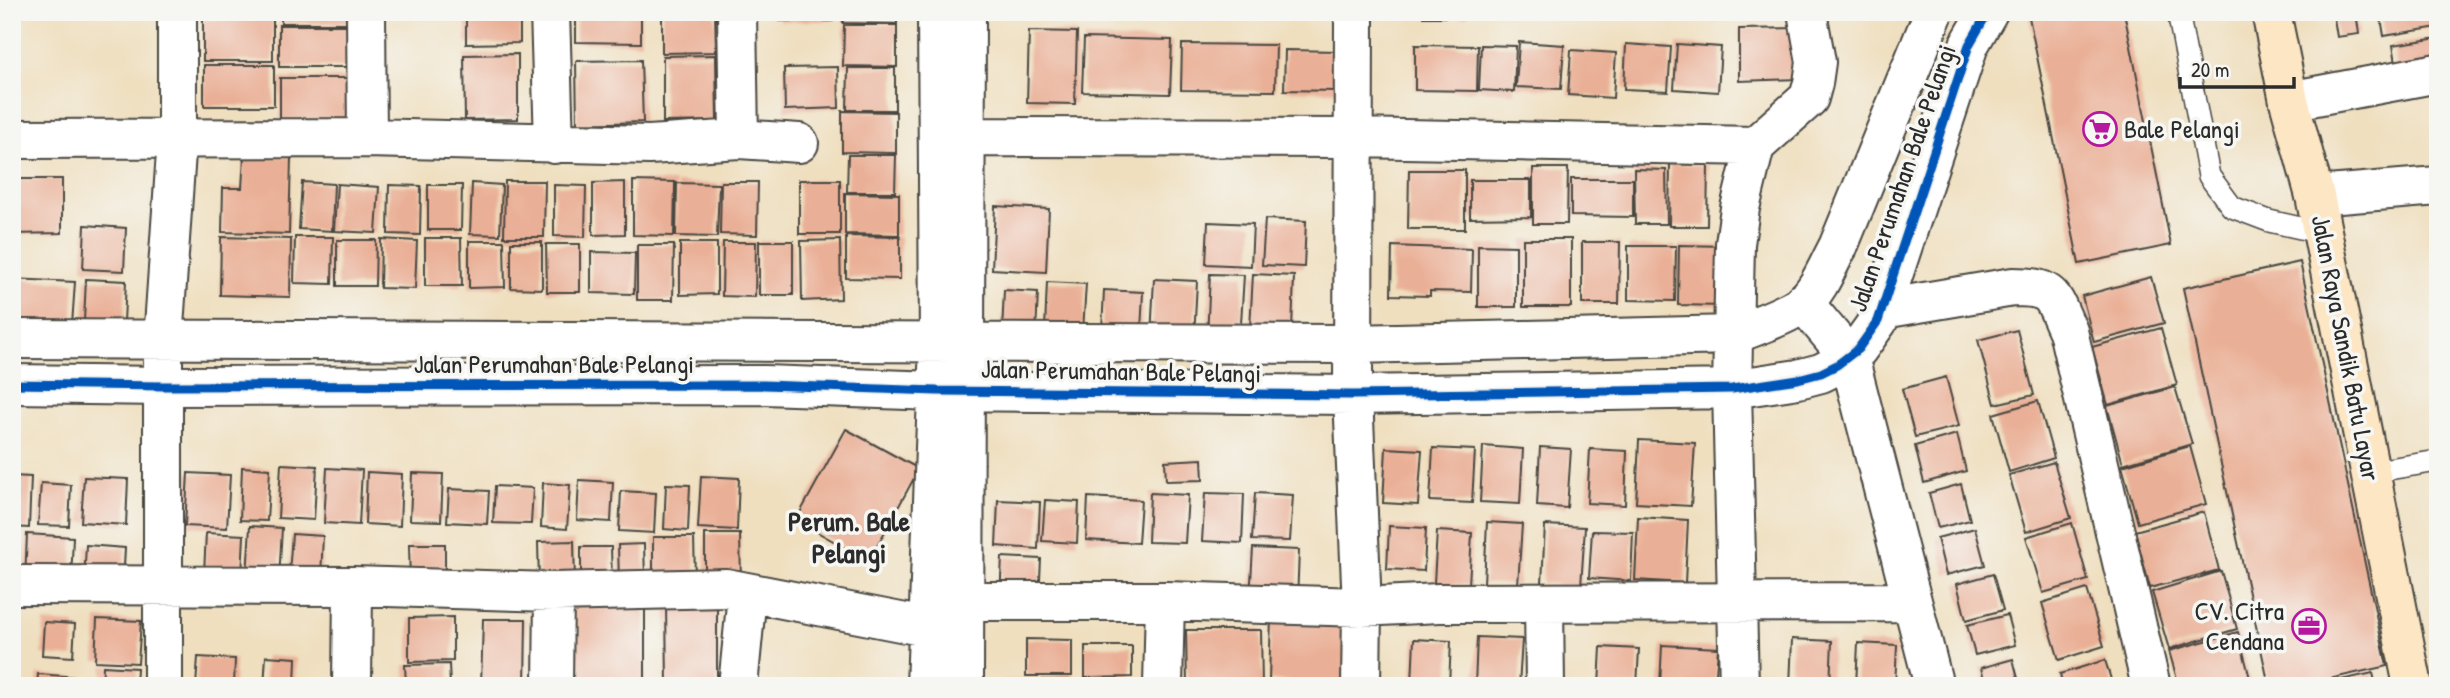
<svg xmlns="http://www.w3.org/2000/svg" width="2450" height="698" font-family="'Patrick Hand',sans-serif">
<style>
.building{fill:#eab097}
.lines{fill:none;stroke-linecap:round;stroke-linejoin:round}
.lane-casing{stroke:#484641;stroke-width:24}
.street-casing{stroke:#484641;stroke-width:42}
.secondary-casing{stroke:#484641;stroke-width:42}
.lane{stroke:#fff;stroke-width:21}
.street{stroke:#fff;stroke-width:38}
.secondary{stroke:#fce6c4;stroke-width:38}
.cycleway-casing{stroke:#f6f6f2;stroke-width:13}
.cycleway{stroke:#0057b8;stroke-width:9}
.labels{text-anchor:middle;stroke-width:7;stroke-linejoin:round;paint-order:stroke}
.poi-label{font-size:26px;fill:#2b2b2b;stroke:#f6f6f2;text-anchor:start}
.street-label{font-size:26px;fill:#2b2b2b;stroke:#f6f6f2}
.neighbourhood-label{font-size:28px;font-weight:bold;fill:#2b2b2b;stroke:#f6f6f2}
</style>
<rect width="100%" height="100%" fill="#f6f6f2"/>
<filter id="ink" filterUnits="userSpaceOnUse"><feTurbulence type="fractalNoise" baseFrequency=".0143" numOctaves="2"/><feDisplacementMap in="SourceGraphic" scale="14" xChannelSelector="R" yChannelSelector="G"/><feConvolveMatrix kernelMatrix="1 2 1 2 8 2 1 2 1" color-interpolation-filters="sRGB"/></filter>
<filter id="wash" filterUnits="userSpaceOnUse"><feTurbulence type="fractalNoise" baseFrequency=".00686" numOctaves="4" result="noise"/><feDisplacementMap in="SourceGraphic" scale="28" xChannelSelector="R" yChannelSelector="G"/><feGaussianBlur stdDeviation="1.57" result="paint"/><feColorMatrix in="noise" values="0 0 0 0 0 0 0 0 0 0 0 0 0 0 0 0 0 1.4 0 .05"/><feComposite in="paint" operator="in"/></filter>
<g filter="url(#wash)">
<rect width="100%" height="100%" fill="#efdfbf"/>
<g id="blocks">
<!-- building -->
<path class="building" d="M281 12H351V23H281Z
M466 12H520V43L466 44Z
M576 12H641V43L576 42Z
M662 12H715L716 52 662 53Z
M780 12H833V21H780Z
M843 12H897V24L843 23Z
M1079 12H1141V19L1079 18Z
M1144 12H1181V18H1144Z
M1183 12H1247V15H1183Z
M1282 12H1337V16H1282Z
M1423 12H1467V17H1423Z
M1585 12H1619V16L1585 15Z
M2028 12H2124L2171 245 2079 264Z
M2333 12H2356L2359 34 2337 37Z
M2380 12H2438V27L2384 36Z
M203 19H273V61H203Z
M279 25H349V67H279Z
M844 25H897V67L843 66Z
M1798 28 1799 79 1739 81V29Z
M1029 31 1077 32 1075 104 1027 103Z
M1084 38 1172 40 1170 94 1082 92Z
M2438 38V68L2398 74 2393 45Z
M1519 42 1564 45 1561 89 1516 87Z
M1182 44 1276 45 1275 91 1181 90Z
M1626 44 1671 47 1668 91 1624 89Z
M1677 44 1721 47 1718 92 1674 89Z
M1415 45 1478 46 1477 91 1415 90Z
M1481 45 1516 46 1514 92 1479 90Z
M1285 50 1338 51 1337 91 1284 90Z
M1571 50 1616 53 1613 98 1568 95Z
M518 54V119L465 120 464 55Z
M716 55 717 121 663 122V56Z
M641 60 643 122 577 124 576 61Z
M204 65H274V106H204Z
M838 67 839 108 785 110 784 68Z
M848 68H895V110H847Z
M280 78H350V119H280Z
M842 111 896 112V153L842 152Z
M848 155H896L895 192H847Z
M244 156 291 157 289 234 222 232 223 188H242Z
M1670 164 1708 165 1707 226H1669Z
M1533 168H1568L1567 224H1533Z
M1634 169 1666 170 1667 224H1635Z
M1409 170H1465V229H1408Z
M12 179H62V233L12 234Z
M1571 179H1633V217L1571 216Z
M799 180H840V234H799Z
M1470 180H1531V217L1470 218Z
M505 181H545L544 237H504Z
M633 181 675 182 674 236 633 235Z
M302 182 334 184 332 231 299 229Z
M625 182V234L593 235V183Z
M721 182H758L757 235 720 234Z
M472 183 502 185 500 235 470 234Z
M677 183 719 184 717 237 676 236Z
M337 184 379 187 376 233 334 231Z
M389 185 421 186 420 235 388 234Z
M428 185H462L461 230H428Z
M554 185 586 186 585 237 554 236Z
M845 193 899 194V235L845 234Z
M995 206 1049 209 1046 272 992 269Z
M1265 219 1306 221 1304 267 1262 265Z
M1208 222 1253 224 1251 266 1206 264Z
M85 225 126 228 124 271 83 269Z
M846 236 900 237V279L846 278Z
M221 237 291 239 290 297 220 295Z
M295 237H333L332 284 294 283Z
M425 238H461L462 286H425Z
M381 239 417 241 415 289 380 288Z
M1523 239H1571V307H1523Z
M337 240H376L375 286H337Z
M840 240 841 299 802 301 801 241Z
M469 241H504L505 287 469 288Z
M759 241H793V295H759Z
M511 242H542V289L511 288Z
M723 242H756L755 297 722 296Z
M1582 242H1620L1619 304H1582Z
M680 243H717V294L680 295Z
M546 244H580V292H547Z
M637 245H674L673 300H637Z
M1478 245 1516 246V307H1478Z
M1679 245 1726 246 1724 306 1678 305Z
M1392 246 1472 249 1471 292 1430 291V296L1391 295Z
M1628 246H1676L1675 301 1628 300Z
M591 252 635 253 634 294 591 293Z
M2300 262 2387 666 2298 686H2269L2183 288Z
M1210 274 1244 275 1240 339 1207 338Z
M1253 274 1294 276 1292 330 1250 328Z
M2151 277 2164 323 2094 342 2082 296Z
M12 279 75 282 72 325 12 322Z
M86 279 126 281 124 322 84 321Z
M1154 279 1197 281 1194 339 1151 337Z
M1047 282 1086 284 1083 331 1045 329Z
M1004 290 1038 292 1036 333 1002 332Z
M1104 290 1143 292 1141 332 1102 330Z
M2161 328 2177 385 2108 405 2092 347Z
M2017 330 2034 395 1995 404 1978 340Z
M1946 377 1959 426 1915 437 1902 389Z
M2175 387 2192 444 2123 464 2107 406Z
M2038 401 2054 458 2009 472 1993 414Z
M846 429 919 469 869 561 796 520Z
M1957 434 1966 471 1924 483 1915 446Z
M1639 440 1695 443 1691 506 1636 503Z
M1483 446 1523 449 1520 504 1480 502Z
M2190 446 2206 504 2138 523 2122 466Z
M1540 447 1571 449 1567 508 1537 506Z
M1386 448 1422 450 1418 505 1383 503Z
M1433 448 1475 450 1472 503 1430 501Z
M1590 449 1627 451 1625 505 1587 503Z
M1202 459 1203 480 1166 481 1165 461Z
M2054 462 2071 518 2026 532 2009 475Z
M281 464 317 466 314 520 278 518Z
M242 467 270 469 267 521 240 520Z
M327 468 362 470 359 525 324 523Z
M367 472 402 474 400 526 365 524Z
M188 473 230 475 227 528 185 526Z
M412 473 443 474 441 521 410 520Z
M12 476 31 477 29 528 12 527Z
M701 476 739 478 737 530 698 528Z
M84 477 128 479 126 525 81 522Z
M579 480 613 482 611 522 577 520Z
M41 483 71 485 69 526 38 525Z
M543 483 570 485 567 529 541 527Z
M666 484 690 485 688 531 664 529Z
M1961 484 1970 520 1938 528 1929 493Z
M495 486 533 488 531 524 493 523Z
M449 489 489 491 487 524 447 522Z
M621 491 656 493 654 533 619 531Z
M1150 493 1188 495 1185 543 1148 542Z
M1205 493 1244 494 1242 543 1202 541Z
M1255 493 1293 495 1290 541 1252 540Z
M1088 497 1141 500 1138 543 1086 540Z
M998 500 1040 502 1038 549 996 546Z
M1045 500 1079 502 1077 543 1042 541Z
M2204 512 2219 570 2150 588 2135 531Z
M1638 517 1688 520 1685 583 1635 580Z
M1487 522 1522 524 1518 585 1484 583Z
M2072 523 2088 580 2043 593 2026 537Z
M1545 525 1585 527 1581 586 1542 583Z
M250 526 282 528 279 579 247 577Z
M1389 526 1426 528 1424 571 1387 569Z
M1975 528 1985 565 1946 575 1937 538Z
M1437 531 1472 533 1469 585 1434 583Z
M1592 531 1633 532 1631 581 1589 578Z
M206 533 244 535 242 575 204 573Z
M27 534 73 537 71 582 25 580Z
M292 534 323 536 321 576 289 574Z
M705 534H740L741 582H705Z
M653 537H694L695 578H653Z
M574 541 575 583H539L538 542Z
M409 544H445V583H410Z
M644 544 645 580H619L618 545Z
M86 545 125 548 123 584 84 582Z
M581 547H611L612 580H581Z
M1253 548 1299 550 1297 601 1250 598Z
M1002 557 1041 559 1039 600 1000 598Z
M2221 571 2237 629 2169 649 2152 592Z
M1993 574 2003 610 1966 620 1957 584Z
M2087 589 2104 646 2059 660 2042 603Z
M571 599H645V686H571Z
M717 602V686H667L666 603Z
M2007 615 2015 645 1975 655 1967 625Z
M453 617V661L409 662V618Z
M1271 617 1348 618 1347 682 1269 681Z
M97 619 141 621 138 663 95 661Z
M483 619H526L525 686H481Z
M44 622 75 624 73 657 42 655Z
M1186 630H1261L1262 686H1187Z
M2238 632 2252 686H2179L2169 651Z
M1477 637 1522 639 1519 686H1475Z
M1026 639 1072 640V676H1026Z
M1414 639 1451 641 1449 685 1412 684Z
M1792 639 1832 641 1830 686H1790Z
M1858 643 1897 645 1895 686H1856Z
M1662 645 1718 648 1715 686H1660Z
M1085 646H1132V677L1085 678Z
M1601 647 1639 649 1637 686H1599Z
M266 656 296 658 295 686H264Z
M198 657 235 659 234 686H196Z
M2013 659 2020 686H1986L1981 668Z
M2105 660 2113 686H2063L2060 674Z
M449 664 450 686H406L405 665Z
M103 666 137 668 136 686H102Z
M2373 673 2376 686H2318V685Z
M38 674 77 677 76 686H37Z
M1003 680H1074V686H1003Z"/>
</g>
</g>
<g filter="url(#ink)">
<use href="#blocks" fill-opacity="0" stroke="#484641" stroke-width="2"/>
<g class="lines">
<!-- lane casing -->
<g class="lane-casing">
<path id="lane" d="M2178 12 2209 176 2232 207 2269 221 2323 233
M2370 472 2438 461"/>
</g>
<!-- street casing -->
<g class="street-casing">
<path id="street" d="M366 12 367 138
M550 12 554 144
M1354 12 1353 395 1362 607 1361 686
M2289 101 2438 73
M966 137 1354 138 1755 146
M12 139 367 138 649 145 739 139 737 12
M739 139 799 143
M2315 196 2438 186
M1803 302 1849 357 1934 686
M1883 309 2013 287C2056 287 2052 297 2068 331L2151 686
M12 339 1353 344 1733 335C1754 326 1785 317 1803 303 1819 290 1828 265 1838 247L1934 12
M12 384 164 386 764 385 937 391 1353 395 1732 389 1798 379 1821 373 1837 365 1858 349 1878 321 1969 45 1988 12
M12 585 353 586 554 592 726 588 926 627
M965 601H1165L1362 607 1439 603 1912 602
M1544 603 1545 686
M163 686V341L177 138V12
M352 686 353 586
M553 686 554 592
M738 686 747 594
M926 686 939 343 937 12
M964 686 966 12
M1163 686 1165 601
M1739 686 1732 389 1735 244 1740 208 1755 146 1809 98 1813 83 1816 62 1807 12"/>
</g>
<!-- secondary casing -->
<g class="secondary-casing">
<path id="secondary" d="M2271 12 2289 101 2315 196 2413 686"/>
</g>
<!-- lane -->
<use href="#lane" class="lane"/>
<!-- street -->
<use href="#street" class="street"/>
<!-- secondary -->
<use href="#secondary" class="secondary"/>
<!-- cycleway casing -->
<g class="cycleway-casing">
<path id="cycleway" d="M12 384 164 386 764 385 937 391 1353 395 1732 389 1798 379 1821 373 1837 365 1858 349 1878 321 1969 45 1988 12"/>
</g>
<!-- cycleway -->
<use href="#cycleway" class="cycleway"/>
</g>
</g>
<!-- icons -->
<defs>
<g id="supermarket-ring" transform="scale(1.75)"><circle r="9.5" fill="#f6f6f2" stroke="#b5179e" stroke-width="1.5"/><path d="M-6-5.5h2.5l.6 2H6L4.5 2H-2.5L-4.4-4H-6ZM-1.5 3.2a1.3 1.3 0 1 0 .1 0ZM3 3.2a1.3 1.3 0 1 0 .1 0Z" fill="#b5179e"/></g>
<g id="office-ring" transform="scale(1.75)"><circle r="9.5" fill="#f6f6f2" stroke="#b5179e" stroke-width="1.5"/><path d="M-6-3h4V-5.5h4V-3h4V5H-6ZM-1-4.5V-3h2v-1.5ZM-6 0V1H6V0Z" fill="#b5179e"/></g>
</defs>
<g fill-rule="evenodd">
<use href="#supermarket-ring" x="2100" y="129"/>
<use href="#office-ring" x="2309" y="626"/>
</g>
<g class="labels">
<!-- poi labels -->
<g class="poi-label">
<text x="2124" y="138">Bale Pelangi</text>
<text x="2284" y="620" text-anchor="end">CV. Citra<tspan x="2284" dy="30">Cendana</tspan></text>
</g>
<!-- street labels -->
<g class="street-label">
<text transform="translate(1902 178) rotate(-71)" y="9">Jalan Perumahan Bale Pelangi</text>
<text transform="translate(2346 348) rotate(79)" y="9">Jalan Raya Sandik Batu Layar</text>
<text x="554" y="373">Jalan Perumahan Bale Pelangi</text>
<text transform="translate(1121 371) rotate(1)" y="9">Jalan Perumahan Bale Pelangi</text>
</g>
<!-- neighbourhood labels -->
<g class="neighbourhood-label">
<text x="849" y="531">Perum. Bale<tspan x="849" dy="32">Pelangi</tspan></text>
</g>
</g>
<!-- margin -->
<rect width="2450" height="698" fill="none" stroke="#f6f6f2" stroke-width="42"/>
<!-- scale -->
<path d="M2180 77v10h114v-10" fill="none" stroke="#2b2b2b" stroke-width="3.5"/>
<text x="2191" y="77" font-size="21" fill="#2b2b2b" stroke="#f6f6f2" stroke-width="5" paint-order="stroke">20 m</text>
</svg>
